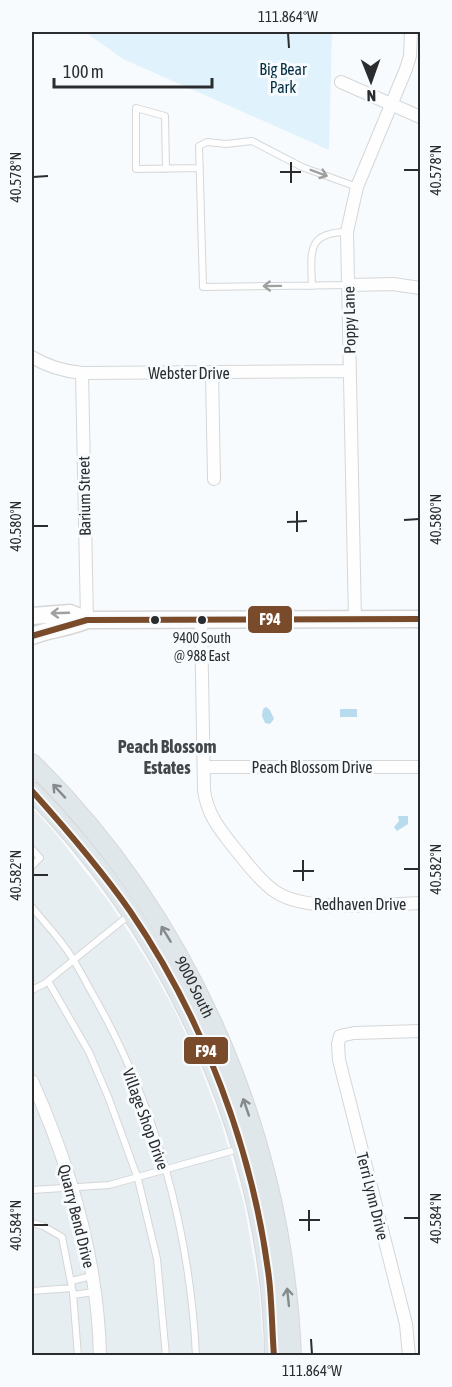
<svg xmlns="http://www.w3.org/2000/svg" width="452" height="1387" font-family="'Asap Condensed',sans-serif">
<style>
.built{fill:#e6eef2}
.green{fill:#e0f2fc}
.water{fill:#b8dbee}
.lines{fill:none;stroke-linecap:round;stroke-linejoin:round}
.service-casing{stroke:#d4d6d7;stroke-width:8}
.minor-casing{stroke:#d4d6d7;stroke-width:14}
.secondary-casing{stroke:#d4d6d7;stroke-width:19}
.primary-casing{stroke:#d6d7d8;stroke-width:20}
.service{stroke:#fefeff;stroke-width:6}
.minor{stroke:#fefeff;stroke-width:12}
.secondary{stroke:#fefeff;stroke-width:16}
.primary{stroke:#e0e7eb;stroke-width:18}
.bus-1-casing{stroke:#f7fbfe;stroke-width:10}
.bus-1{stroke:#7a4b2a;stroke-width:6}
.oneway{stroke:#9fa0a0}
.oneway2{stroke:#858a8c}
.ticks{fill:none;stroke:#2a2c2d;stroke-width:2}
.bus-dot{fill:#2a2c2d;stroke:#f7fbfe;stroke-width:2}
.labels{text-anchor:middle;stroke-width:6;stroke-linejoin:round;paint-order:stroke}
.bus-label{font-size:14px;fill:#2a2c2d;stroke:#f7fbfe}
.park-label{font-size:16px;fill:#042e41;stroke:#f7fbfe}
.street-label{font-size:16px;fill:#2a2c2d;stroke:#f7fbfe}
.neighbourhood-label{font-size:18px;font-weight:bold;fill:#434749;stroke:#f7fbfe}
.line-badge{stroke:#f7fbfe;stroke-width:2}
.badge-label{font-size:16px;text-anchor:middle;font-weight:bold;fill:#fff}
.neatline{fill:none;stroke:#2a2c2d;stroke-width:2}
.ticks-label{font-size:15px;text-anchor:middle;fill:#2a2c2d}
</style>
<rect width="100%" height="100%" fill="#f8fbfd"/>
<!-- built -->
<path class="built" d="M32 807 56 834 109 902 148 962 175 1011 197 1059 221 1122 244 1204 259 1289 264 1355H32Z"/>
<!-- green -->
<path class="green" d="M85 32H332L329 150 123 59Z"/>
<!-- water -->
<path class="water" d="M266 707 270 710 274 719 270 724 265 723 262 716 263 709Z
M340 709H357V717H340Z
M398 816H408V824L397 831 394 827 399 821Z"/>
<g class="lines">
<!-- service casing -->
<g class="service-casing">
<path id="service" d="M166 169 165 116 136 108V169L200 168
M349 285 203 287 199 146 207 142 226 144 252 141 302 167 357 187
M312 286C311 253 306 232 347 232
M32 849 40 858 32 866
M32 907C42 920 54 932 64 946 75 960 83 977 92 993 155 1102 190 1230 196 1356
M48 981 89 1052 109 1099 138 1179 157 1259 166 1356
M32 990 44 984 128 916
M32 1190 109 1185 239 1149
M32 1223 43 1226 62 1237 73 1293 78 1356
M71 1281 92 1276
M32 1291 72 1288
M73 1295 94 1292"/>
</g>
<!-- minor casing -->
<g class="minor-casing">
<path id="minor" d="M341 82 420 117
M349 285 393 284 420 288
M32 357C48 367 63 371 82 373L350 371
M82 373 87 620
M212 373 214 479
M201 620 204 790C207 815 221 831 236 850 247 863 258 879 273 890 304 914 381 904 420 903
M355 620 347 232 357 187 406 69 410 56 411 32
M204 767H420
M32 1081C70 1166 98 1261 100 1356
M409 1356 406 1324 339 1060 338 1044 340 1036 354 1033 420 1031"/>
</g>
<!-- secondary casing -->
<g class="secondary-casing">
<path id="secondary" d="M32 616 70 613 87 620 420 619
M32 636C50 629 69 628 87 620"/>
</g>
<!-- primary casing -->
<g class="primary-casing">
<g id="primary">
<path id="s1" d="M32 763C190 919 283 1134 292 1356"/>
<path d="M32 791C176 937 271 1149 274 1356"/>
</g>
</g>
<!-- service -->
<use href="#service" class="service"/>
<!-- minor -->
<use href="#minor" class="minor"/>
<!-- secondary -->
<use href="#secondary" class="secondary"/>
<!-- primary -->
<use href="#primary" class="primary"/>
<!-- bus-1 casing -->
<g class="bus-1-casing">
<path id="bus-1" d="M32 636 87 620 420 619
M32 791C67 830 100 868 130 911 203 1018 253 1149 269 1278 272 1304 272 1330 274 1356"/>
</g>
<!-- bus-1 -->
<use href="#bus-1" class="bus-1"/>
</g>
<!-- one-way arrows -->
<defs><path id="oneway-shaft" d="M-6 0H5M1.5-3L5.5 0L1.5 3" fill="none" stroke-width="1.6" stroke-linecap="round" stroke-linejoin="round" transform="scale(1.5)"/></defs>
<g class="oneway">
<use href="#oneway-shaft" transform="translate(319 173) rotate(20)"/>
<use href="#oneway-shaft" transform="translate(272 286) rotate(179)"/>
<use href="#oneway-shaft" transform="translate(60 613) rotate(178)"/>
</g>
<g class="oneway2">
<use href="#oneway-shaft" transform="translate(59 791) rotate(-133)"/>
<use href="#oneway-shaft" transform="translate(166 934) rotate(-121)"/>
<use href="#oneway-shaft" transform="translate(246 1107) rotate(-109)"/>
<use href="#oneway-shaft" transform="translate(288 1297) rotate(-96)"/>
</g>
<!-- ticks -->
<path class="ticks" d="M288 33 289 48M291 162V183M404 170H419M280 172H301M33 177 48 176M297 511V532M404 520 419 519M287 522 307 521M33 526H48M303 860V881M404 869H419M293 871H314M33 875H48M309 1210V1231M404 1218H419M299 1220H320M33 1225H48M311 1339 312 1354"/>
<!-- markers -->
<g class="bus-dot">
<circle cx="155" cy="620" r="5"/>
<circle cx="202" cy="620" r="5"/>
</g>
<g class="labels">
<!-- bus labels -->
<g class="bus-label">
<text x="202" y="643">9400 South<tspan x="202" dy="18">@ 988 East</tspan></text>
</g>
<!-- park labels -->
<g class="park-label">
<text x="283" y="75">Big Bear<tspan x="283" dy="18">Park</tspan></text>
</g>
<!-- street labels -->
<g class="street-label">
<text transform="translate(349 320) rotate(-91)" y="6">Poppy Lane</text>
<text x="189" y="379">Webster Drive</text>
<text transform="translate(84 496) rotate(-91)" y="6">Barium Street</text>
<text x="312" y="773">Peach Blossom Drive</text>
<text x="360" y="910">Redhaven Drive</text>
<text dy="6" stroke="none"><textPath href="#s1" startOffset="278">9000 South</textPath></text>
<text transform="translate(146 1119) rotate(70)" y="6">Village Shop Drive</text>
<text transform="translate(373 1196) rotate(76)" y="6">Terri Lynn Drive</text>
<text transform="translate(77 1216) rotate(76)" y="6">Quarry Bend Drive</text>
</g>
<!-- neighbourhood labels -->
<g class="neighbourhood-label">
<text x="167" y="753">Peach Blossom<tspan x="167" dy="21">Estates</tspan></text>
</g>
</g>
<g class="line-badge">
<rect x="247" y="605" width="46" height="29" rx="6" fill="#7a4b2a"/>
<rect x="183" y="1036" width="46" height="29" rx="6" fill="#7a4b2a"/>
</g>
<g class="badge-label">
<text x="270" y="625">F94</text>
<text x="206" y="1057">F94</text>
</g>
<!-- border -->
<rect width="452" height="1387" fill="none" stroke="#f7fbfe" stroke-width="66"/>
<!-- north arrow -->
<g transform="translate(371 81) rotate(179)" stroke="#f7fbfe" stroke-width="4.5" paint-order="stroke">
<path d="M0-4.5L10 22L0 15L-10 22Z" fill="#2a2c2d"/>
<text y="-9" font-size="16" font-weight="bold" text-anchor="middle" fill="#2a2c2d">N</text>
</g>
<!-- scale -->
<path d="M54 78v9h158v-9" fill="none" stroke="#2a2c2d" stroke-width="3"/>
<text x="63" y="78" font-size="18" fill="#2a2c2d" stroke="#f7fbfe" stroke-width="4.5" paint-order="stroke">100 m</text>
<rect x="33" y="33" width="386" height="1321" class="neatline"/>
<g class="ticks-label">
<text x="288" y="22">111.864°W</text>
<text transform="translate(436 170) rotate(-90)" y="5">40.578°N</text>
<text transform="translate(16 177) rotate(-90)" y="5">40.578°N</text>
<text transform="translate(436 519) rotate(-90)" y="5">40.580°N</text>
<text transform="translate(16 526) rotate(-90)" y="5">40.580°N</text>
<text transform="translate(436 869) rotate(-90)" y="5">40.582°N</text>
<text transform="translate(16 875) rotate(-90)" y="5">40.582°N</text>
<text transform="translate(436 1218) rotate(-90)" y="5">40.584°N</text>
<text transform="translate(16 1225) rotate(-90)" y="5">40.584°N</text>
<text x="312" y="1376">111.864°W</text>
</g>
</svg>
